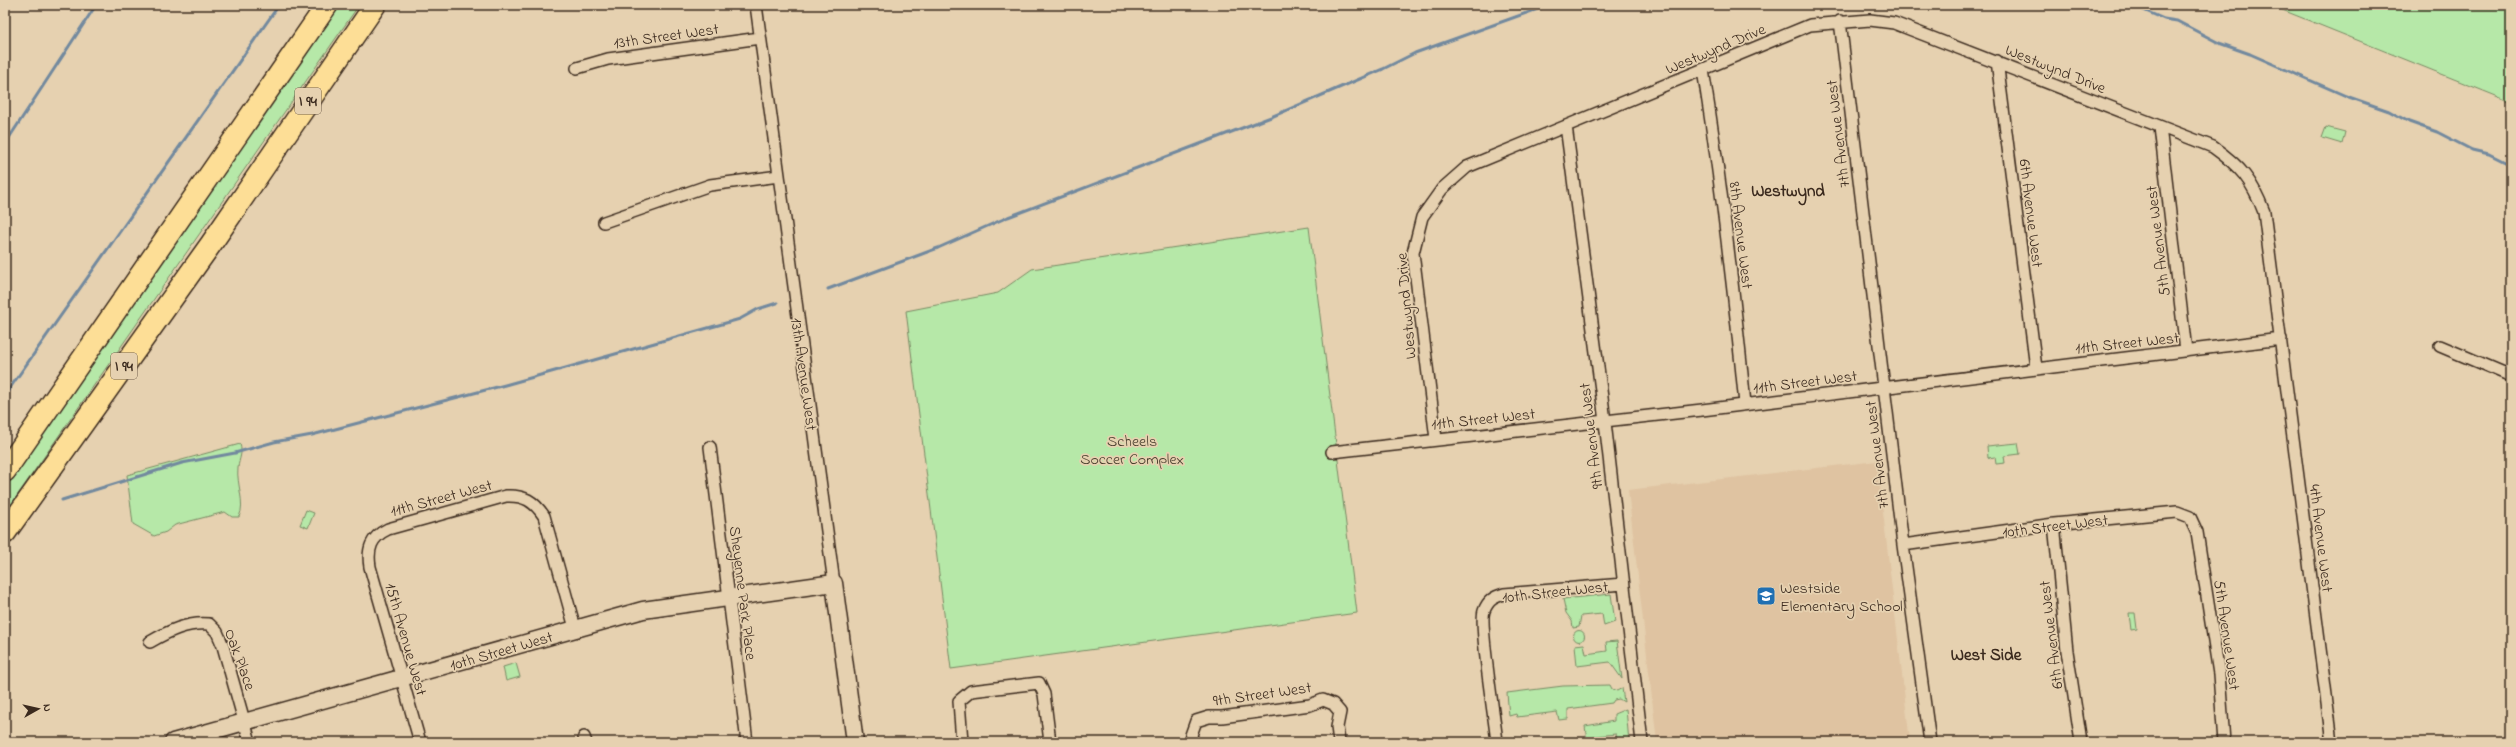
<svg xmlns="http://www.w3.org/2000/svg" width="2516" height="747" font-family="'Indie Flower',sans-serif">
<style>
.built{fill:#dfc3a1}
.green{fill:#b6e8a8;stroke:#788963}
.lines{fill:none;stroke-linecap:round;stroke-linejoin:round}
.stream{stroke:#72899e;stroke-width:3}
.street-casing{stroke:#3b2a1e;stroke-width:14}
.secondary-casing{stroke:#3b2a1e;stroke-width:19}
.highway-casing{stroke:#3b2a1e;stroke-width:24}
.street{stroke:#e6d1b0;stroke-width:11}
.secondary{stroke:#e6d1b0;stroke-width:16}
.highway{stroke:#fdde96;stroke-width:21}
.labels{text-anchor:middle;stroke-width:3.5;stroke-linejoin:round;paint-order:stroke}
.shield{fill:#e6d1b0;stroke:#6e5c4a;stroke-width:1}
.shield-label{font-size:15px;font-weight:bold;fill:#3b2a1e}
.street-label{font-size:16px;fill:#3b2a1e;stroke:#e6d1b0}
.park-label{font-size:16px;fill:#473d2c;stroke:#e6d1b0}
.poi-label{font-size:16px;fill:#3b2a1e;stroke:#e6d1b0;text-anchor:start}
.neighbourhood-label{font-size:17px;font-weight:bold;fill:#3b2a1e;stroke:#e6d1b0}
</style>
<rect width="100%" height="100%" fill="#e6d1b0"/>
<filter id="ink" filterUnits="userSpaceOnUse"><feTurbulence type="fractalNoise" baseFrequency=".025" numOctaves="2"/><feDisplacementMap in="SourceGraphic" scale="8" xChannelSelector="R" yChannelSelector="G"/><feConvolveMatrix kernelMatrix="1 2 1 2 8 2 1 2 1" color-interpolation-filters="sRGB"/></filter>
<g filter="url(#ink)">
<!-- built -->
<path class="built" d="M1877 461 1910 742H1657L1628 490Z"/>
<!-- green -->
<path class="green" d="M338 5H359L5 513V484Z
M2270 5H2511V102Z
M2326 127 2345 132 2342 144 2322 138Z
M1309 227 1357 613 951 669 906 311 998 293 1032 269Z
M2018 443 2020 454 2004 456 2005 463 1996 464 1995 457 1988 458 1987 446Z
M240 444C243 454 239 458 238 468 236 484 246 503 239 517H232L225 512 175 525 166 532 154 536 133 524 127 475Z
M306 510 314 513 308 528 300 525Z
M1611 594 1615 622 1604 626 1602 614 1581 616 1579 627 1573 628 1572 621 1566 613 1563 599Z
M2129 613H2135L2137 629 2131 630Z
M1573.5 636a5.5 5.5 0 1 1 11 0a5.5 5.5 0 1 1-11 0Z
M1617 641 1622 679 1610 662 1577 666 1575 645 1584 644 1586 654 1607 651 1606 642Z
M516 663 520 677 506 681 503 667Z
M1610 685 1612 689 1617 691 1622 688 1624 702 1619 699 1614 700 1612 703 1568 709V719L1559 720 1557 712 1517 717 1516 714 1509 716 1507 693 1563 686Z
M1626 709 1629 742H1617L1616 734 1595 736V742H1587L1585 726 1614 721V714Z"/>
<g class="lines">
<!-- stream -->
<path class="stream" d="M2132 5 2164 19 2177 21 2219 43 2250 54 2346 96 2389 111 2409 122 2437 132 2472 150 2489 154 2511 165
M5 144 96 5
M828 289 938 248 1008 217 1271 117 1383 69 1415 53 1549 5
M5 395 279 5
M62 500 182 463 235 453 274 442 312 435 505 385 740 319 758 309 777 303"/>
<!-- street casing -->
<g class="street-casing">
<path id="street" d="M756 5 834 583
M1840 21 1903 545 1930 742
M1997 61 2036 368
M577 68 608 59 760 38
M1703 70C1721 181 1734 292 1745 404
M1566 126 1603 405 1642 742
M2160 127 2186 351
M604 222 710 185 779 176
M2440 346 2511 376
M1436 439 1413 253 1422 217 1442 189 1467 167 1810 25 1870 20 1894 23 2213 147C2241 167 2252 180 2264 212L2332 742
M710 447 747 742
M1332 452 1702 410 2281 339
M2054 524 2067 651 2081 742
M1903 545 2054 524 2177 512 2190 517 2197 532 2219 674 2224 742
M150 642C169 631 187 622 209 624L217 632 223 646 250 742
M584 737 586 742
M420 742 370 567C367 549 371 537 388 529L506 496C524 495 534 501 544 516L575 628
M962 742 959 701 971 691 1039 683 1044 694 1050 742
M1193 742 1191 735 1196 721 1209 717H1222L1310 705 1323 700 1333 704 1340 712 1337 727 1339 742
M1497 742C1495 721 1479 624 1484 611 1488 600 1494 597 1504 594L1623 584"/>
</g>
<!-- secondary casing -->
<g class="secondary-casing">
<path id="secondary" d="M173 742 643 610 834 583 855 742"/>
</g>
<!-- highway casing -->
<g class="highway-casing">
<path id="highway" d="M5 471 327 5
M5 533 211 244 375 5"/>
</g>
<!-- street -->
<use href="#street" class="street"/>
<!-- secondary -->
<use href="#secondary" class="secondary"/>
<!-- highway -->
<use href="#highway" class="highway"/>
</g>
</g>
<!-- icons -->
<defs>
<g id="school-square" transform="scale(1)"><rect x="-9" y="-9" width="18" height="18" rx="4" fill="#1f6fb2" stroke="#e6d1b0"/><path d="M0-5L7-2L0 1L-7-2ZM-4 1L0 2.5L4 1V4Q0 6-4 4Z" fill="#fff"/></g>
</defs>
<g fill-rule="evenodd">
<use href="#school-square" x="1766" y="596"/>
</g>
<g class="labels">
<!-- shield labels -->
<g class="shield">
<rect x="295" y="88" width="26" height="26" rx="3"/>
<rect x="111" y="353" width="26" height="26" rx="3"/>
</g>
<g class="shield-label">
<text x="308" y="106">I 94</text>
<text x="124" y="371">I 94</text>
</g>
<!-- street labels -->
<g class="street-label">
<text transform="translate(666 35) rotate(-8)" y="6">13th Street West</text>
<text transform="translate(1715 48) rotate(-23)" y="6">Westwynd Drive</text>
<text transform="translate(2056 68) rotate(22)" y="6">Westwynd Drive</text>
<text transform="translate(1837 134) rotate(-97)" y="6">7th Avenue West</text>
<text transform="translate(2032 213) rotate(83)" y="6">6th Avenue West</text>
<text transform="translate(1742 235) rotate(83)" y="6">8th Avenue West</text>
<text transform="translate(2157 241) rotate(-97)" y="6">5th Avenue West</text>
<text transform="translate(1405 306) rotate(-95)" y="6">Westwynd Drive</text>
<text transform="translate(2127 342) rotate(-6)" y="6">11th Street West</text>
<text transform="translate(805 374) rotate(82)" y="6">13th Avenue West</text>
<text transform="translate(1805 381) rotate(-7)" y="6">11th Street West</text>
<text transform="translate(1483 418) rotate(-6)" y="6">11th Street West</text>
<text transform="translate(1590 436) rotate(-97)" y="6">9th Avenue West</text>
<text transform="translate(1876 455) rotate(-97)" y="6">7th Avenue West</text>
<text transform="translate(441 497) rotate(-15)" y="6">11th Street West</text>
<text transform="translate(2055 525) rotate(-7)" y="6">10th Street West</text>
<text transform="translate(2322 538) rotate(83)" y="6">4th Avenue West</text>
<text transform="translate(1555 591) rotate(-6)" y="6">10th Street West</text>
<text transform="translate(744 593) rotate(83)" y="6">Sheyenne Park Place</text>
<text transform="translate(2050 635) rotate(-97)" y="6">6th Avenue West</text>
<text transform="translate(2228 635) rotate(82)" y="6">5th Avenue West</text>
<text transform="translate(407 639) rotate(74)" y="6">15th Avenue West</text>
<text transform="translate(501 650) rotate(-16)" y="6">10th Street West</text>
<text transform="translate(241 659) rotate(70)" y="6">Oak Place</text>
<text transform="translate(1262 693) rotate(-8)" y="6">9th Street West</text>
</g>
<!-- park labels -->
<g class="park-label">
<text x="1132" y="446">Scheels<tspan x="1132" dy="18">Soccer Complex</tspan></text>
</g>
<!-- poi labels -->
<g class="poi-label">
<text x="1780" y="593">Westside<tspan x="1780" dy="18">Elementary School</tspan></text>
</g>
<!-- neighbourhood labels -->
<g class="neighbourhood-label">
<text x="1788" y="196">Westwynd</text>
<text x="1986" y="660">West Side</text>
</g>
</g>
<!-- margin -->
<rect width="2516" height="747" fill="none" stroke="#e6d1b0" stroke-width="20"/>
<rect x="10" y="10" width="2496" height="727" fill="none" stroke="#3b2a1e" stroke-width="1.5" filter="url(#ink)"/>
<!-- north arrow -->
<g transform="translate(38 709) rotate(82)" stroke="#e6d1b0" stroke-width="3" paint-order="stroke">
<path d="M0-3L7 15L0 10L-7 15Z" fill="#3b2a1e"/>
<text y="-6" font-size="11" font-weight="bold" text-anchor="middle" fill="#3b2a1e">N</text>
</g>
</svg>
